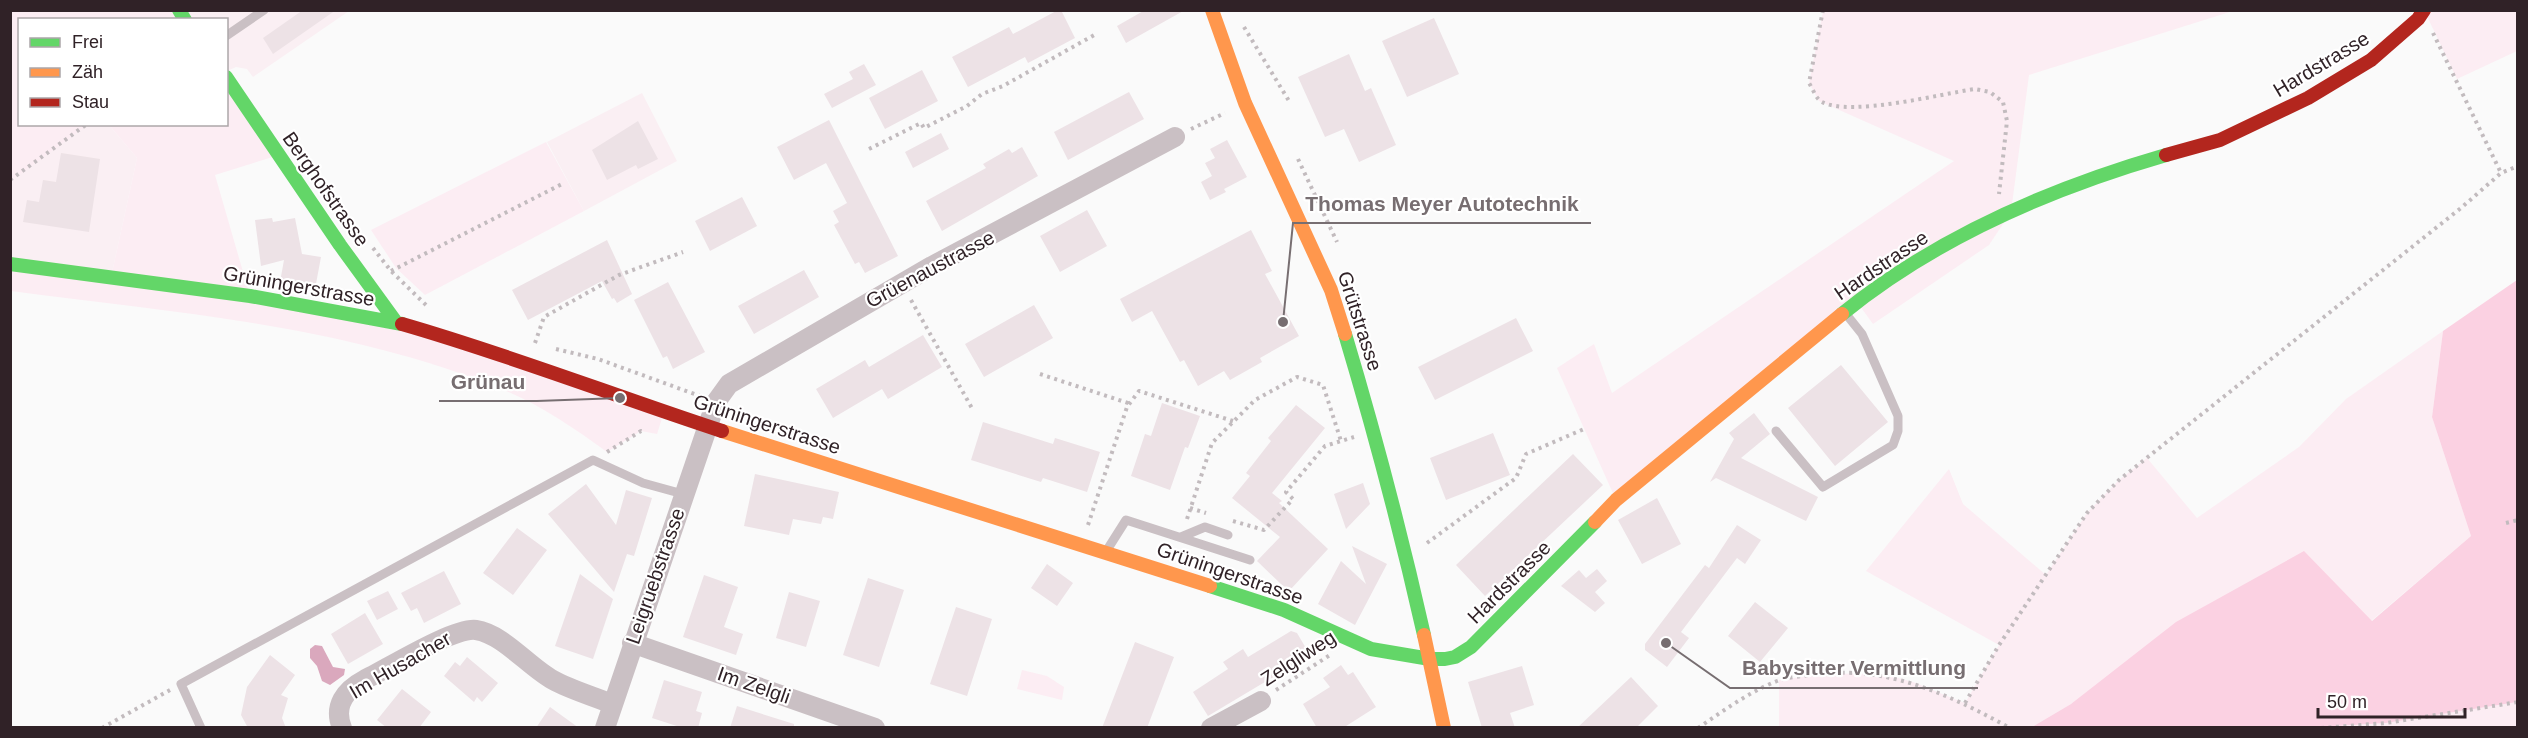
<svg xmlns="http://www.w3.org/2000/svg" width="2528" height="738" font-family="Arial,sans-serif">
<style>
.built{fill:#faeff3}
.green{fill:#fcedf3}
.forest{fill:#fbd1e2}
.water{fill:#daa8bd}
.building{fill:#ede2e6}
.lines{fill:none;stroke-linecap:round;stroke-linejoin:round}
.path{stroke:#c2bbbe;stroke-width:4;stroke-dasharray:3 4.5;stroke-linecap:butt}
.lane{stroke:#cac0c4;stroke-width:9}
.street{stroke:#cac0c4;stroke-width:20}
.fast{stroke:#63d668;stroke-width:14}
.slow{stroke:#ff974d;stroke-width:14}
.jam{stroke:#b3261e;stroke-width:14}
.labels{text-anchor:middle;stroke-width:4.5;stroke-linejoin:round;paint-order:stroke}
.street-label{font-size:20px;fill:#302227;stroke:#fff}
.leader{fill:none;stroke:#776e71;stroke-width:2}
.callout-dot{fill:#776e71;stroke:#fff;stroke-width:2}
.callout-label{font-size:21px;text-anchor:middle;font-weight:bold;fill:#776e71;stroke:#fff;stroke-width:4.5;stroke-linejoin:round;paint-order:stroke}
</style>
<rect width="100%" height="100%" fill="#fafafa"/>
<!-- built -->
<path class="built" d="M179 11H349L253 77 247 69 236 67 227 71 226 20 185 19Z
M642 93 677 161 584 211 547 142Z
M88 125H109L137 158 111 277 11 264 10 181Z"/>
<!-- green -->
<path class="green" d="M2424 10 2517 11V51L2457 79Z
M11 11H179L185 19 20 20V124L88 125 11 181Z
M1823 11H2233L2029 75 2011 212 1989 245 1873 324 1857 302 1616 500 1557 368 1594 344 1612 393 1954 161 1819 101 1809 83Z
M227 77 279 155 215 175 250 296 396 322 664 412 657 434 641 431 607 452C575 429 542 406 506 391 349 325 177 313 11 291V264L111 277 137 158 109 125 226 124Z
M546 142 584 211 425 295 396 268 371 230Z
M2443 331 2432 417 2471 536 2371 621 2071 704 2032 727H1779V680C1821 674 1871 668 1913 682 1930 688 1947 697 1965 703L1999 645 1866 571 1949 469 1963 504 2046 575 2087 513 2119 480 2147 458 2197 518 2299 447 2346 399Z
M1022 670 1047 676 1064 687 1062 700 1017 689Z
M2517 702V727L2321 728 2386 723Z"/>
<!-- forest -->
<path class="forest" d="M2517 280V702L2386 723 2321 727H2032L2071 704 2176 622 2304 551 2372 621 2471 536 2432 417 2443 331Z"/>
<!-- water -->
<path class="water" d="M315 645 322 646 333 667 345 669 344 675 330 685 322 681 317 666 310 658V649Z"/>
<!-- building -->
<path class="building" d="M303 10H336L273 54 263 38Z
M1058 10H1061L1075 38 1028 63 1025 57 968 87 952 57 1009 27 1013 34Z
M1145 10H1185L1126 43 1117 26Z
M1434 18 1459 74 1407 97 1382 41Z
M1349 54 1365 91 1371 88 1396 145 1359 162 1344 129 1325 137 1298 77Z
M864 64 876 85 832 108 824 94 853 79 849 72Z
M922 70 938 101 885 129 869 98Z
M1129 92 1144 119 1068 160 1054 132Z
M829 120 898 256 865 273 859 262 855 264 834 225 839 222 833 211 847 203 826 163 794 180 777 147Z
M638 121 658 159 638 169 636 165 607 180 592 150Z
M941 133 949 149 913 168 905 152Z
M1227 140 1247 177 1224 189 1226 192 1210 200 1201 182 1212 176 1205 163 1215 158 1210 149Z
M1022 147 1038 176 942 231 926 201 986 168 983 164 1009 149 1012 153Z
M61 153 100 159 89 232 23 222 27 200 39 202 43 180 56 182Z
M742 197 757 226 710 251 695 221Z
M1087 210 1107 246 1060 272 1040 236Z
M272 218 273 222 295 218 302 254 321 257 315 289 280 282 284 260 261 266 255 220Z
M1251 230 1272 271 1265 274 1299 336 1260 358 1262 362 1230 380 1224 371 1198 386 1184 360 1180 362 1152 311 1132 322 1120 299Z
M607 240 632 294 617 303 614 298 612 299 602 281 528 320 512 290Z
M804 270 819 297 754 334 738 306Z
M668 282 705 352 673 369 667 356 663 358 634 300Z
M1034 305 1053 338 984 377 965 344Z
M1516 318 1533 351 1435 400 1418 367Z
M923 335 942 367 888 399 882 389 833 418 816 389 865 360 869 367Z
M1841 365 1888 422 1835 466 1788 408Z
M1162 403 1200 416 1188 448 1185 447 1170 490 1131 476 1145 434 1151 436Z
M1296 405 1325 428 1272 493 1282 501 1279 503 1328 549 1290 590 1282 585 1257 561 1280 537 1232 498 1250 476 1246 473 1271 441 1268 438Z
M1754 413 1770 434 1741 458 1818 497 1806 521 1716 478 1710 482 1734 439 1729 433Z
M983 422 1053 444 1055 438 1100 452 1087 492 1043 478 1041 482 971 460Z
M1493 433 1510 475 1446 500 1430 458Z
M1573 454 1603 485 1485 596 1456 565Z
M755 474 839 492 833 519 823 517 821 524 793 519 789 535 744 526Z
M1363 483 1370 504 1346 529 1334 494Z
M586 484 616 525 626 490 652 498 634 556 627 554 614 592 548 514Z
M1657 498 1681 544 1642 564 1618 520Z
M1737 525 1761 540 1745 564 1737 558 1681 632 1689 638 1667 667 1645 650V644L1705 565 1709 568Z
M517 528 547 550 513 595 483 573Z
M1352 546 1387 564 1355 625 1318 604 1341 561 1366 584Z
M1047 564 1073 583 1057 606 1031 588Z
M1597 569 1607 581 1595 592 1605 603 1595 612 1561 586 1579 570 1586 578Z
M444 571 461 604 424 623 417 608 411 611 401 593Z
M580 574 613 599 593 659 555 646Z
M704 575 738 587 724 627 743 634 736 655 683 637Z
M868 578 904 590 879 667 843 655Z
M388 591 398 609 377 620 367 601Z
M789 592 820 601 806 647 776 638Z
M1755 602 1788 628 1760 662 1728 636Z
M956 607 992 619 967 696 930 684Z
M365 613 383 644 348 664 331 634Z
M1291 631 1297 633 1310 655 1208 716 1193 692 1228 669 1223 662 1243 649 1248 657Z
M1135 642 1174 657 1147 728H1102Z
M270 655 295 675 281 695 288 698 282 718 286 728H248L241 715 247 687Z
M467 657 498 683 482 702 477 697 474 702 444 676 455 662 460 666Z
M1341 665 1348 675 1353 672 1376 707 1343 728H1317L1303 704 1330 687 1323 678Z
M1522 666 1534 705 1510 713 1515 728H1482L1468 682Z
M1631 677 1658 706 1636 728H1577Z
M664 680 702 692 696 711 702 713 698 728H683L652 718Z
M402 689 431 712 419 728H387L377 720Z
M737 706 794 724V728H730Z
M550 707 579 728H536Z"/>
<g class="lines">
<!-- path -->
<path class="path" d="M1823 10 1809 83C1813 89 1816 99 1822 102 1851 117 1940 94 1975 89L1990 92 2003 102 2007 121 1999 194
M1244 27 1289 101
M2433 33 2501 173
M1191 129 1225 113
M869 149 921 123 924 128 967 106 982 94 1003 86 1096 34
M1298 159 1337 242
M10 180 87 124
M373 248 391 271 427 306
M391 271 564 183
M911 300 973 410
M535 343 544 317 619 275 683 252
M556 349 598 359 700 396
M1040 374 1131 404
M607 452 641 431 645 432
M1190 508 1206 513
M1187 519 1212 443 1255 400 1297 377 1323 385 1341 441
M1233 521 1264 530 1293 499 1286 492 1325 446 1354 437
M2506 523 2518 520
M1088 525 1127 407 1139 391 1233 421
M1427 543 1516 478 1526 454 1584 429
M1276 690 1330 655
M1965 703 1999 645 2087 513 2119 480 2461 208 2501 173 2518 166
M102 728 170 690
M1698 728C1723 711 1749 692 1777 681 1787 677 1799 677 1809 675 1885 664 1946 693 2010 728
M2321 728 2386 723 2518 702"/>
<!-- lane -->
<path class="lane" d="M226 36 264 10
M1776 431 1823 487 1893 445 1898 431V416L1862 334 1846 314
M1181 537 1205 527 1228 535
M1107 550 1126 520 1250 560
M201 728 181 684 593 460 643 483 683 494"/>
<!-- street -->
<path class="street" d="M632 643 875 728
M342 728C333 706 345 690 364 680 387 669 454 627 476 630 503 634 529 667 553 680 571 690 593 696 612 704
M605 728 716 402 729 384 932 266 1175 137
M1211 728 1261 701"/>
<!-- fast -->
<path class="fast" d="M179 10 185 20
M226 77 340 245 396 322
M10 264 250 296 402 324
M1842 314C1934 239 2052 188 2166 155
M1345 334C1375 434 1401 533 1424 635
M1210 586 1284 610 1371 649 1430 659H1445L1455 657 1471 647 1595 522"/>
<!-- slow -->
<path class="slow" d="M1212 10 1245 103 1331 290 1345 334
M722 431 1210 586
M1595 522 1616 500 1842 314
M1424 635 1444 728"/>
<!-- jam -->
<path class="jam" d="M2166 155 2220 140 2308 98 2371 60 2418 19 2424 10
M402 324C510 355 615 396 722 431"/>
</g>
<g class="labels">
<!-- street labels -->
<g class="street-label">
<text transform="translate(2321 64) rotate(-31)" y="7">Hardstrasse</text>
<text transform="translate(326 189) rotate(55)" y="7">Berghofstrasse</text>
<text transform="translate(1881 265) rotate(-34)" y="7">Hardstrasse</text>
<text transform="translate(930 269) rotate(-28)" y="7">Grüenaustrasse</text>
<text transform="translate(299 286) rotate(10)" y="7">Grüningerstrasse</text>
<text transform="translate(1360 321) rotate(72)" y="7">Grütstrasse</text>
<text transform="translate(767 424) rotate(18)" y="7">Grüningerstrasse</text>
<text transform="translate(1230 573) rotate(19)" y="7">Grüningerstrasse</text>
<text transform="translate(655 576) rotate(-71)" y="7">Leigruebstrasse</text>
<text transform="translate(1509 582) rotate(-45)" y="7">Hardstrasse</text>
<text transform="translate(1298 658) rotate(-33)" y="7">Zelgliweg</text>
<text transform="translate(400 665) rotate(-30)" y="7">Im Husacher</text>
<text transform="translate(754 685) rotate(19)" y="7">Im Zelgli</text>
</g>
</g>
<!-- callouts -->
<path class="leader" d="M1283 322L1293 223H1591M620 398L537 401H439M1666 643L1730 688H1978"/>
<g class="callout-dot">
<circle cx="1283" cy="322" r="6"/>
<circle cx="620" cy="398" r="6"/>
<circle cx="1666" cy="643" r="6"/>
</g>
<g class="callout-label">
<text x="1442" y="211">Thomas Meyer Autotechnik</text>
<text x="488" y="389">Grünau</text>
<text x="1854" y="675">Babysitter Vermittlung</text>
</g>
<!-- border -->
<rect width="2528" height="738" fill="none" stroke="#302227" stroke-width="24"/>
<!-- legend -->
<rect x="18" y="18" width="210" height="108" fill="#ffffff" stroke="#aca7a9" stroke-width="1.5"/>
<rect x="30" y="38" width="30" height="9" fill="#63d668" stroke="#aca7a9" stroke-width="1.5"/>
<text x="72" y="48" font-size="18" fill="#302227">Frei</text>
<rect x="30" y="68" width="30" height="9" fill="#ff974d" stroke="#aca7a9" stroke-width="1.5"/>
<text x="72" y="78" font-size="18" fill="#302227">Zäh</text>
<rect x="30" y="98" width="30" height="9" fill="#b3261e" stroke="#aca7a9" stroke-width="1.5"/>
<text x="72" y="108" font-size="18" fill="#302227">Stau</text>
<!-- scale -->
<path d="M2318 708v9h147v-9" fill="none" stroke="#302227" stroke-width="3"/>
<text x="2327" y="708" font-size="18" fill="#302227" stroke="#ffffff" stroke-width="4.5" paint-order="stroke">50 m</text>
</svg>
